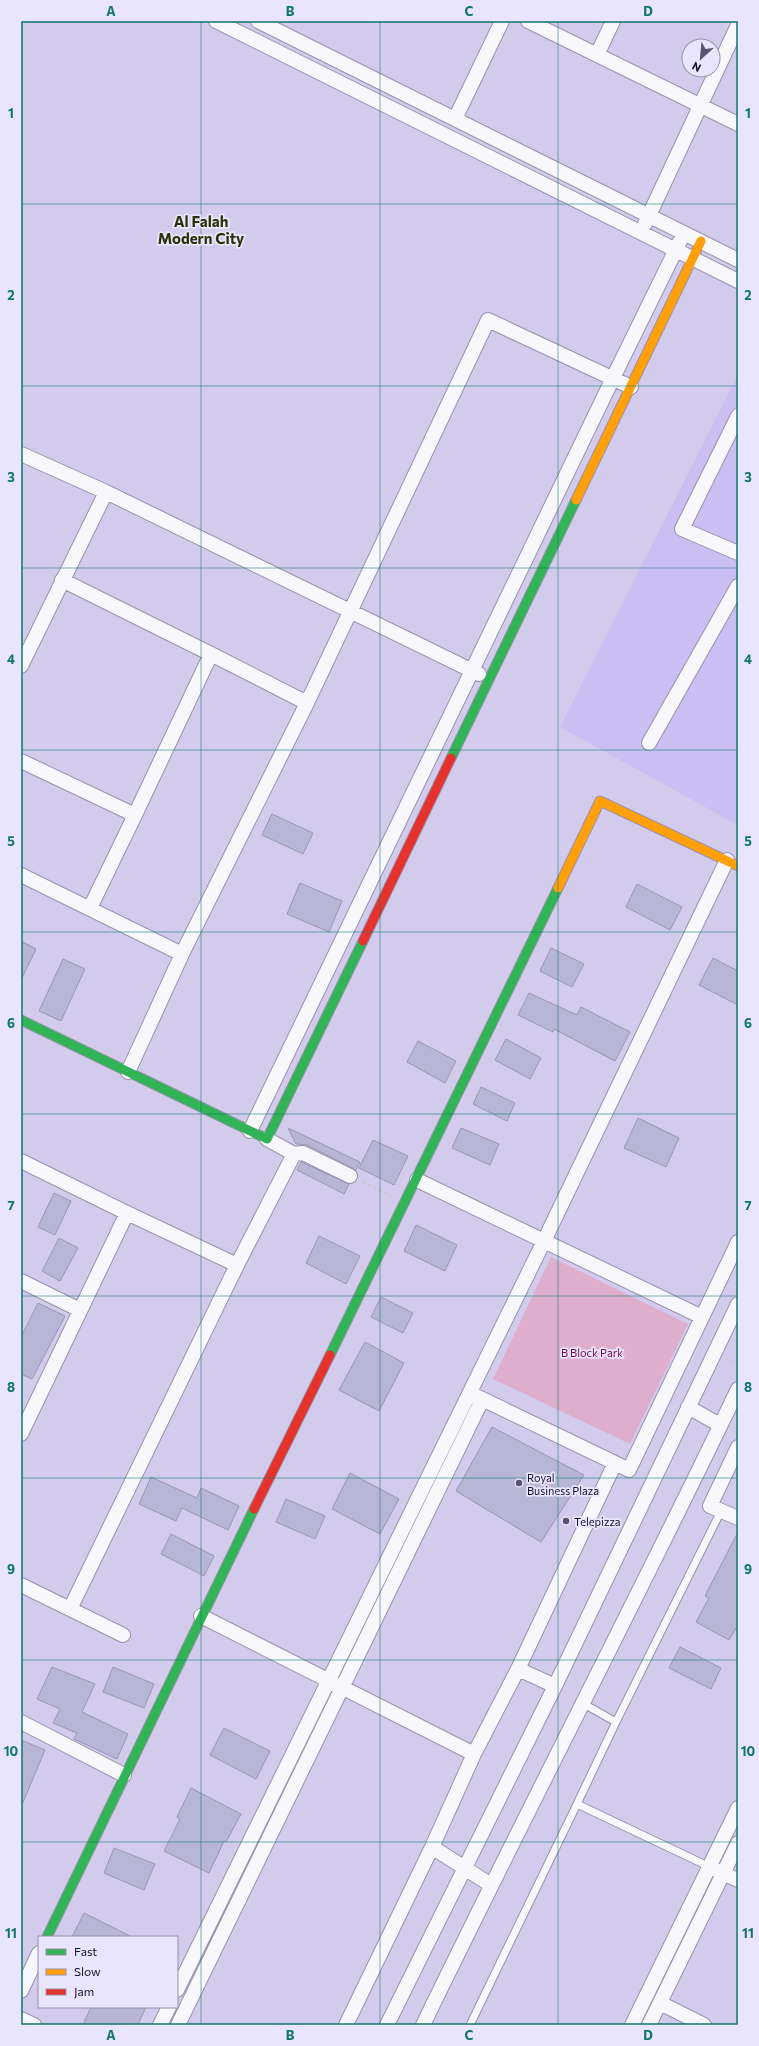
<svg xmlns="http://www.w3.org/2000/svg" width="759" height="2046" font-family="Commissioner,sans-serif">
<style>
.built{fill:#cabef2}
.green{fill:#deaece}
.building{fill:#b7b6d4;stroke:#9896b1}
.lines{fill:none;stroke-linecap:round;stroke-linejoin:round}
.lane-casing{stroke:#9992ad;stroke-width:9}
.street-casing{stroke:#9992ad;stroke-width:16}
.fast-casing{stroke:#9992ad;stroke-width:11}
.slow-casing{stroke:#9992ad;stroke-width:11}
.jam-casing{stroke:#9992ad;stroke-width:11}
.path{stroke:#cbc9d3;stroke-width:2.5;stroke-dasharray:3 3;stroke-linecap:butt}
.lane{stroke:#f8f7fc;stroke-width:7}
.street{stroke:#f8f7fc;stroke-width:14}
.fast{stroke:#30b455;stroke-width:9}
.slow{stroke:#ff9f0a;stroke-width:9}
.jam{stroke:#e5322d;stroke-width:9}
.grid{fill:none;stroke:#0f766e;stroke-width:1;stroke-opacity:0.55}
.poi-dot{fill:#5a526f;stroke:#e9e5fc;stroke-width:1.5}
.labels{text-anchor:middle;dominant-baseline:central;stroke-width:3.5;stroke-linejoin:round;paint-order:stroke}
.park-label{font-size:11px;fill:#780b47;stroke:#e9e5fc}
.poi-label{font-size:11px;fill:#19112c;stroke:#e9e5fc;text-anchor:start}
.district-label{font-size:15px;font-weight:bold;fill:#2d3108;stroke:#e9e5fc}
.neatline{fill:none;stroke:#0f766e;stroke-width:1.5}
.grid-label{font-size:13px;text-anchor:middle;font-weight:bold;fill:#0f766e}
</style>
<rect width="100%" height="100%" fill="#d3cbec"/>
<path class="built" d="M736,379h2v446l-178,-98z"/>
<path class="green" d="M551,1257l137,67 -58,120 -137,-65z"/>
<path class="building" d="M272,814l41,19 -10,21 -41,-19z
M300,883l42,18 -13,31 -42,-18z
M637,884l45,23 -12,23 -44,-23z
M21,941l15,8 -15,31z
M551,948l33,16 -12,23 -32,-16z
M713,958l25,13v34l-39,-20z
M63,959l22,10 -24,52 -22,-10z
M529,993l48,22 4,-8 49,25 -15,29 -61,-32 -1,3 -35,-17z
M506,1039l35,19 -11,21 -35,-19z
M418,1041l38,20 -11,22 -38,-21z
M481,1087l34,16 -8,18 -34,-17z
M638,1118l41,20 -13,29 -42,-19z
M288,1128l72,34 -4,8 -49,-25 -11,-1z
M461,1128l38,16 -9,21 -38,-17z
M373,1140l35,16 -14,29 -35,-17z
M301,1162l48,22 -5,10 -47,-24z
M54,1193l17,8 -16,34 -17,-8z
M416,1225l41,20 -12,26 -41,-20z
M319,1236l41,20 -14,28 -40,-21z
M59,1238l19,10 -18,33 -18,-10z
M381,1297l32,16 -10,20 -32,-16z
M38,1303l27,13 -33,63 -11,-5v-37z
M365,1342l39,21 -25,48 -40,-21z
M492,1427l92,48 -43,67 -85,-51z
M350,1473l49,26 -19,35 -48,-25z
M151,1477l46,21 4,-10 38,18 -11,24 -46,-22 -6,13 -37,-17z
M286,1499l39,17 -10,23 -39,-17z
M738,1532v93l-9,15 -33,-18 13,-24 -4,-2z
M171,1534l43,22 -10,20 -43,-22z
M680,1647l41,21 -10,21 -42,-21z
M52,1667l43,17 -13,28 46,22 -11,25 -43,-20 3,-6 -24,-10 7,-14 -23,-10z
M113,1667l41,17 -10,24 -41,-16z
M224,1728l46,23 -14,28 -46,-24z
M21,1740l24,10 -24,57z
M191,1788l50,26 -15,28 -2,-1 -15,32 -45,-22 16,-32 -3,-2z
M114,1848l41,16 -11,26 -40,-17z
M84,1913l48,24h-60z
M91,2007h55l-8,18h-55z"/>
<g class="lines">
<g class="lane-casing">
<path id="lane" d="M584,1704l32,18 105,-211
M616,1722l-39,82 133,63
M470,2025l107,-221"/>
</g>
<g class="street-casing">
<path id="street" d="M216,21l522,260
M258,21l480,239
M528,21l210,103
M597,55l16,-34
M455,119l47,-98
M645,224l93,-199
M738,416l-56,113 56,24
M21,454l85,38 373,182
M211,654l96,49
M21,666l85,-174
M649,743l89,-157
M21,761l114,54 76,-161 -149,-74
M21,875l161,79 125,-251 181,-383 143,67
M90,908l45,-93
M128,1072l54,-118
M250,1131l363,-753 71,-145
M294,1154l9,-1 47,23
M21,1161l106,52 -106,221
M417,1180l285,137
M127,1213l110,52
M21,1281l59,29
M474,1395l141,68
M688,1407l32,18
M738,1447l-28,59 28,12
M21,1585l102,50
M70,1609l167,-344 57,-111 -27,-15
M201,1616l273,138
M518,1669l37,17
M21,1722l103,53
M432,1847l59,38
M716,1870l22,10
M177,1990l367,-749 183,-381
M21,1991l18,-38
M660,2003l44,22
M21,2019l13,6
M160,2025l9,-18
M178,2025l304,-625
M346,2025l86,-178 42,-93 44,-85 97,-206 14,7 109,-228
M387,2025l168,-339 183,-382
M423,2025c103,-213 213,-423 315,-636
M632,2025l106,-217
M649,2025l89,-182"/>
</g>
<g class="fast-casing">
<path id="fast" d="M451,758l125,-258
M21,1020l246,119 96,-198
M330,1355l228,-467
M47,1937l207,-428"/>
</g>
<g class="slow-casing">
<path id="slow" d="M576,500l125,-259
M558,888l42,-87 138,65"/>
</g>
<g class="jam-casing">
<path id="jam" d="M363,941l88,-183
M254,1509l76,-154"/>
</g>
<path class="path" d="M363,1182l28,14
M726,1359l12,5"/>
<use href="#lane" class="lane"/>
<use href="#street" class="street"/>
<use href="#fast" class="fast"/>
<use href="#slow" class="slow"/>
<use href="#jam" class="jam"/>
</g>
<path class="grid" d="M201,21v2004M380,21v2004M558,21v2004M21,204h717M21,386h717M21,568h717M21,750h717M21,932h717M21,1114h717M21,1296h717M21,1478h717M21,1660h717M21,1842h717"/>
<g class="poi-dot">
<circle cx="519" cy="1483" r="4"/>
<circle cx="566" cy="1521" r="4"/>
</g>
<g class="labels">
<g class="park-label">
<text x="592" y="1352">B Block Park</text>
</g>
<g class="poi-label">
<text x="527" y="1477">Royal<tspan x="527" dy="13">Business Plaza</tspan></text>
<text x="574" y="1521">Telepizza</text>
</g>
<g class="district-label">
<text x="201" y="221">Al Falah<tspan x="201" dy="17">Modern City</tspan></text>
</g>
</g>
<rect width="759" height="2046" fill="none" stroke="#e9e5fc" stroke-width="44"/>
<rect x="38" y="1936" width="140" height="72" fill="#e9e5fc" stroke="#9690a9"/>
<rect x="46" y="1949" width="20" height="6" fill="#30b455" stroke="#9690a9"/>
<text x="74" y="1956" font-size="12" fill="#19112c">Fast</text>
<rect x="46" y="1969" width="20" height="6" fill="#ff9f0a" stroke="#9690a9"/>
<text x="74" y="1976" font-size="12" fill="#19112c">Slow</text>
<rect x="46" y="1989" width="20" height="6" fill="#e5322d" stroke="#9690a9"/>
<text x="74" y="1996" font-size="12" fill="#19112c">Jam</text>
<g transform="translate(701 58) rotate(207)"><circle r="19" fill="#e9e5fc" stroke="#9690a9"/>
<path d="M0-3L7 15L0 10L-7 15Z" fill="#5a526f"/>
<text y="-6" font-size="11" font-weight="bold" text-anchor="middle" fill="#19112c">N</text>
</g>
<rect x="22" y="22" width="715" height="2002" class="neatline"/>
<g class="grid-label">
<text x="111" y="16">A</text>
<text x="290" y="16">B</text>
<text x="469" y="16">C</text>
<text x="648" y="16">D</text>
<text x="11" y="118">1</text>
<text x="748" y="118">1</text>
<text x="11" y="300">2</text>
<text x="748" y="300">2</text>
<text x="11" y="482">3</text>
<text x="748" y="482">3</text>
<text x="11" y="664">4</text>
<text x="748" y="664">4</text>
<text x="11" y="846">5</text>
<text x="748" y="846">5</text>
<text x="11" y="1028">6</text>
<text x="748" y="1028">6</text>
<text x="11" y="1210">7</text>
<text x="748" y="1210">7</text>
<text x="11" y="1392">8</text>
<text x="748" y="1392">8</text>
<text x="11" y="1574">9</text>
<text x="748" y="1574">9</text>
<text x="11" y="1756">10</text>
<text x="748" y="1756">10</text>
<text x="11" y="1938">11</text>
<text x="748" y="1938">11</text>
<text x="111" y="2040">A</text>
<text x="290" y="2040">B</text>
<text x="469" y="2040">C</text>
<text x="648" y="2040">D</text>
</g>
</svg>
